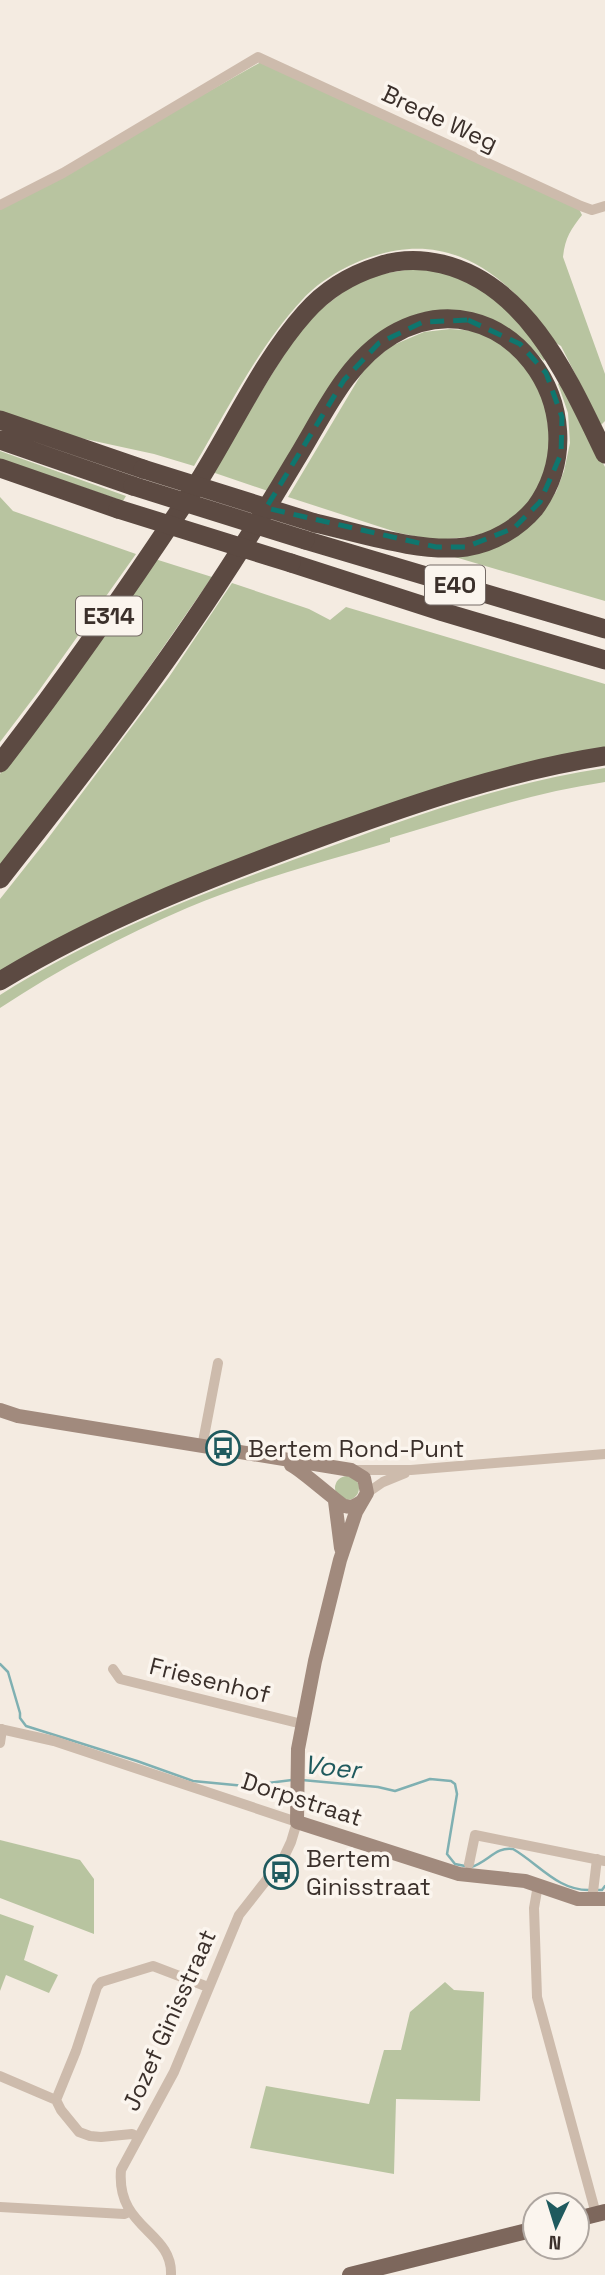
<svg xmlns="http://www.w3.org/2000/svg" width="605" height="2275" font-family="'Space Grotesk',sans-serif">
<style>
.green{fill:#b8c4a0}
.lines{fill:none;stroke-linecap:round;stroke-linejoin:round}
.stream{stroke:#7fb0b2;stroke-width:2.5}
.street{stroke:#cdbbac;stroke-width:10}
.secondary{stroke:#a18a7d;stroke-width:14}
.primary{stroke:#7d675c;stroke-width:16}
.highway{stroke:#5c4a42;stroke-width:19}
.highway-bridge{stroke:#5c4a42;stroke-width:19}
.marked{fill:none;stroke:#0f766e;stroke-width:5;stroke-dasharray:14 9;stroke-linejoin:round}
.labels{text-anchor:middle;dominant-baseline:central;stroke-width:7;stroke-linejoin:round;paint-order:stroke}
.shield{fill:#fbf5ee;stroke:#756b66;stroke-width:2}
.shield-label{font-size:23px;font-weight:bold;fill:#3b302b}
.street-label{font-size:24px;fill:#3b302b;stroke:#fbf5ee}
.poi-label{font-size:24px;fill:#3b302b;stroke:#fbf5ee;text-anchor:start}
.water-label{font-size:26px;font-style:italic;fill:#1f5a5e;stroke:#fbf5ee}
</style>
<rect width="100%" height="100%" fill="#f4ebe1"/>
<path class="green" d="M261,62l318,147 3,6c-11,14 -17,23 -19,42l42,117v47l-4,4 -40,-79 -5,-3c-44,-62 -100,-114 -182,-87 -26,8 -54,24 -72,44 -44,47 -75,111 -108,166l-40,-12 -83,-18 -71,-25v-202z
M424,267l35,9 40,25 47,54 -2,6 -17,-17 -20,-15 -110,-3 -129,165 -56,-19 92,-150 59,-45z
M450,329l26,2 26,11 25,21 24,44v51l-19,41 -16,18 -23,14 -25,6 -33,3 -36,-7 -111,-36 77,-129 26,-22 33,-14z
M560,382l45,85v134l-157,-46 97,-47 11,-16 8,-21 6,-28 -2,-30 -10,-29z
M0,451l126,45 -3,5 -123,-42z
M0,497l13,14 123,43 -98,138 -38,50z
M155,559l57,18 -82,118 -130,172v-93l63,-82z
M232,583l77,26 21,11 16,-13 259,77v67l-121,25 -484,198v-75l46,-58 123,-164z
M605,768v14c-74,11 -144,35 -215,56v4c-68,20 -137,38 -203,66 -65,28 -128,61 -187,100v-13c103,-65 215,-107 329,-148 90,-33 181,-65 276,-79z
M335 1488a12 12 0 1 1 24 0a12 12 0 1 1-24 0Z
M0,1840l80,20 14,19v55l-94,-36z
M0,1914l34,12 -10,34 34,15 -9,18 -43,-18 -6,16z
M445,1982l9,8 30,2 -4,109 -84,-2 -2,75 -144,-26 16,-62 103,18 15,-54h17l9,-38z"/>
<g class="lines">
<path class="stream" d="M0,1664l8,8 12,41v5l6,8 111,35 56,20 52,5 47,-6
M302,1780l76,7 17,4 35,-12 21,2 4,3 2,10 -10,60 8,10 10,2
M471,1867c16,-4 25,-21 42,-18 26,15 45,42 77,41
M597,1890h5l3,-4"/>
<path class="street" d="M0,205l63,-32 195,-116 323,149 11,4 13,-4
M202,1447l16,-84
M351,1470h60l194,-16
M367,1493l16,-11 22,-9
M113,1669l7,10 182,45
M0,1729l54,12 243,81 -6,20 -8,17 -44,56 -65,157 -53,98c-5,59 52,61 50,105
M0,1743l2,-14
M469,1864l6,-29 130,26
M538,1885l-4,23 3,89 59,217
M592,1900l5,-41
M0,2076l56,24 5,10 18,22 11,4 11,1 31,-3 6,3
M56,2100l20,-49 21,-64 4,-5 52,-16 55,21
M0,2207l124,7 5,-2"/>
<path class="secondary" d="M0,1410l18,6 333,54 13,8 3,15 -11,19 -16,48 -25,101 -17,88 -1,73 162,52 66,7 53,18h27
M291,1465c12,6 49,40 54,41 7,2 11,-1 16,-4
M335,1501l6,47"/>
<path class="primary" d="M577,2219l28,-7
M350,2275l185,-46"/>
<path class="highway" d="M0,420l143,49
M0,440l133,46
M0,468l118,41
M305,540l300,89
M291,563l152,49 162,48
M0,763c69,-89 133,-182 195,-276 36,-56 67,-126 110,-174 21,-24 45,-38 74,-47 21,-7 42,-7 63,-2 87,21 128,118 163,190
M0,879c75,-95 150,-191 217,-293 27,-41 53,-83 78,-125 28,-45 50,-98 97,-126 110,-64 213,77 143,173 -17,20 -42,35 -69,39 -47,6 -106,-14 -151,-24
M0,981c102,-62 212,-104 324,-145 92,-33 184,-65 281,-80"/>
<path class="highway-bridge" d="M143,469l172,54
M133,486l172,54
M118,509l173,54"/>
</g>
<path class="marked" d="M468,320l52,24 26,29 16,44 -1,37 -21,48 -26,26 -48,19h-30l-170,-39 78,-128 35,-37 44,-21z"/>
<defs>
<g id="bus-ring" transform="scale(1.75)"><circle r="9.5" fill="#fbf5ee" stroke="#1f5a5e" stroke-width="1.5"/><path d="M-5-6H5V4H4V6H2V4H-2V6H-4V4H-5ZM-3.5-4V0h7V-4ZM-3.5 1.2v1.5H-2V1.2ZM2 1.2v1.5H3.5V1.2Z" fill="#1f5a5e"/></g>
</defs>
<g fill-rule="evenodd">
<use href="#bus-ring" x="223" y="1448"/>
<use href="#bus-ring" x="281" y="1872"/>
</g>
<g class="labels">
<g class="shield">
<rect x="425" y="565.5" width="60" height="39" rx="5"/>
<rect x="76" y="596.5" width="66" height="39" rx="5"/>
</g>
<g class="shield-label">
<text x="455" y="585">E40</text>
<text x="109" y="616">E314</text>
</g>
<g class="street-label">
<text transform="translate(440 118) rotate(25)">Brede Weg</text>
<text transform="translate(210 1680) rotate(14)">Friesenhof</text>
<text transform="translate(302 1799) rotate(18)">Dorpstraat</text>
<text transform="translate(169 2020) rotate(-66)">Jozef Ginisstraat</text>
</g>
<g class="poi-label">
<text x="248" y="1448">Bertem Rond-Punt</text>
<text x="306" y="1858">Bertem<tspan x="306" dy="28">Ginisstraat</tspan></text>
</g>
<g class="water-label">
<text transform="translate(332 1767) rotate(6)">Voer</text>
</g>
</g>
<g transform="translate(556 2226) rotate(184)"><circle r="33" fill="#fbf5ee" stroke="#aea6a0" stroke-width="2"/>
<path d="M0-5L12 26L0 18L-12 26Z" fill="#1f5a5e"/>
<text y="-10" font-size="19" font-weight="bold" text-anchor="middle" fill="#3b302b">N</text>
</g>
</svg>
